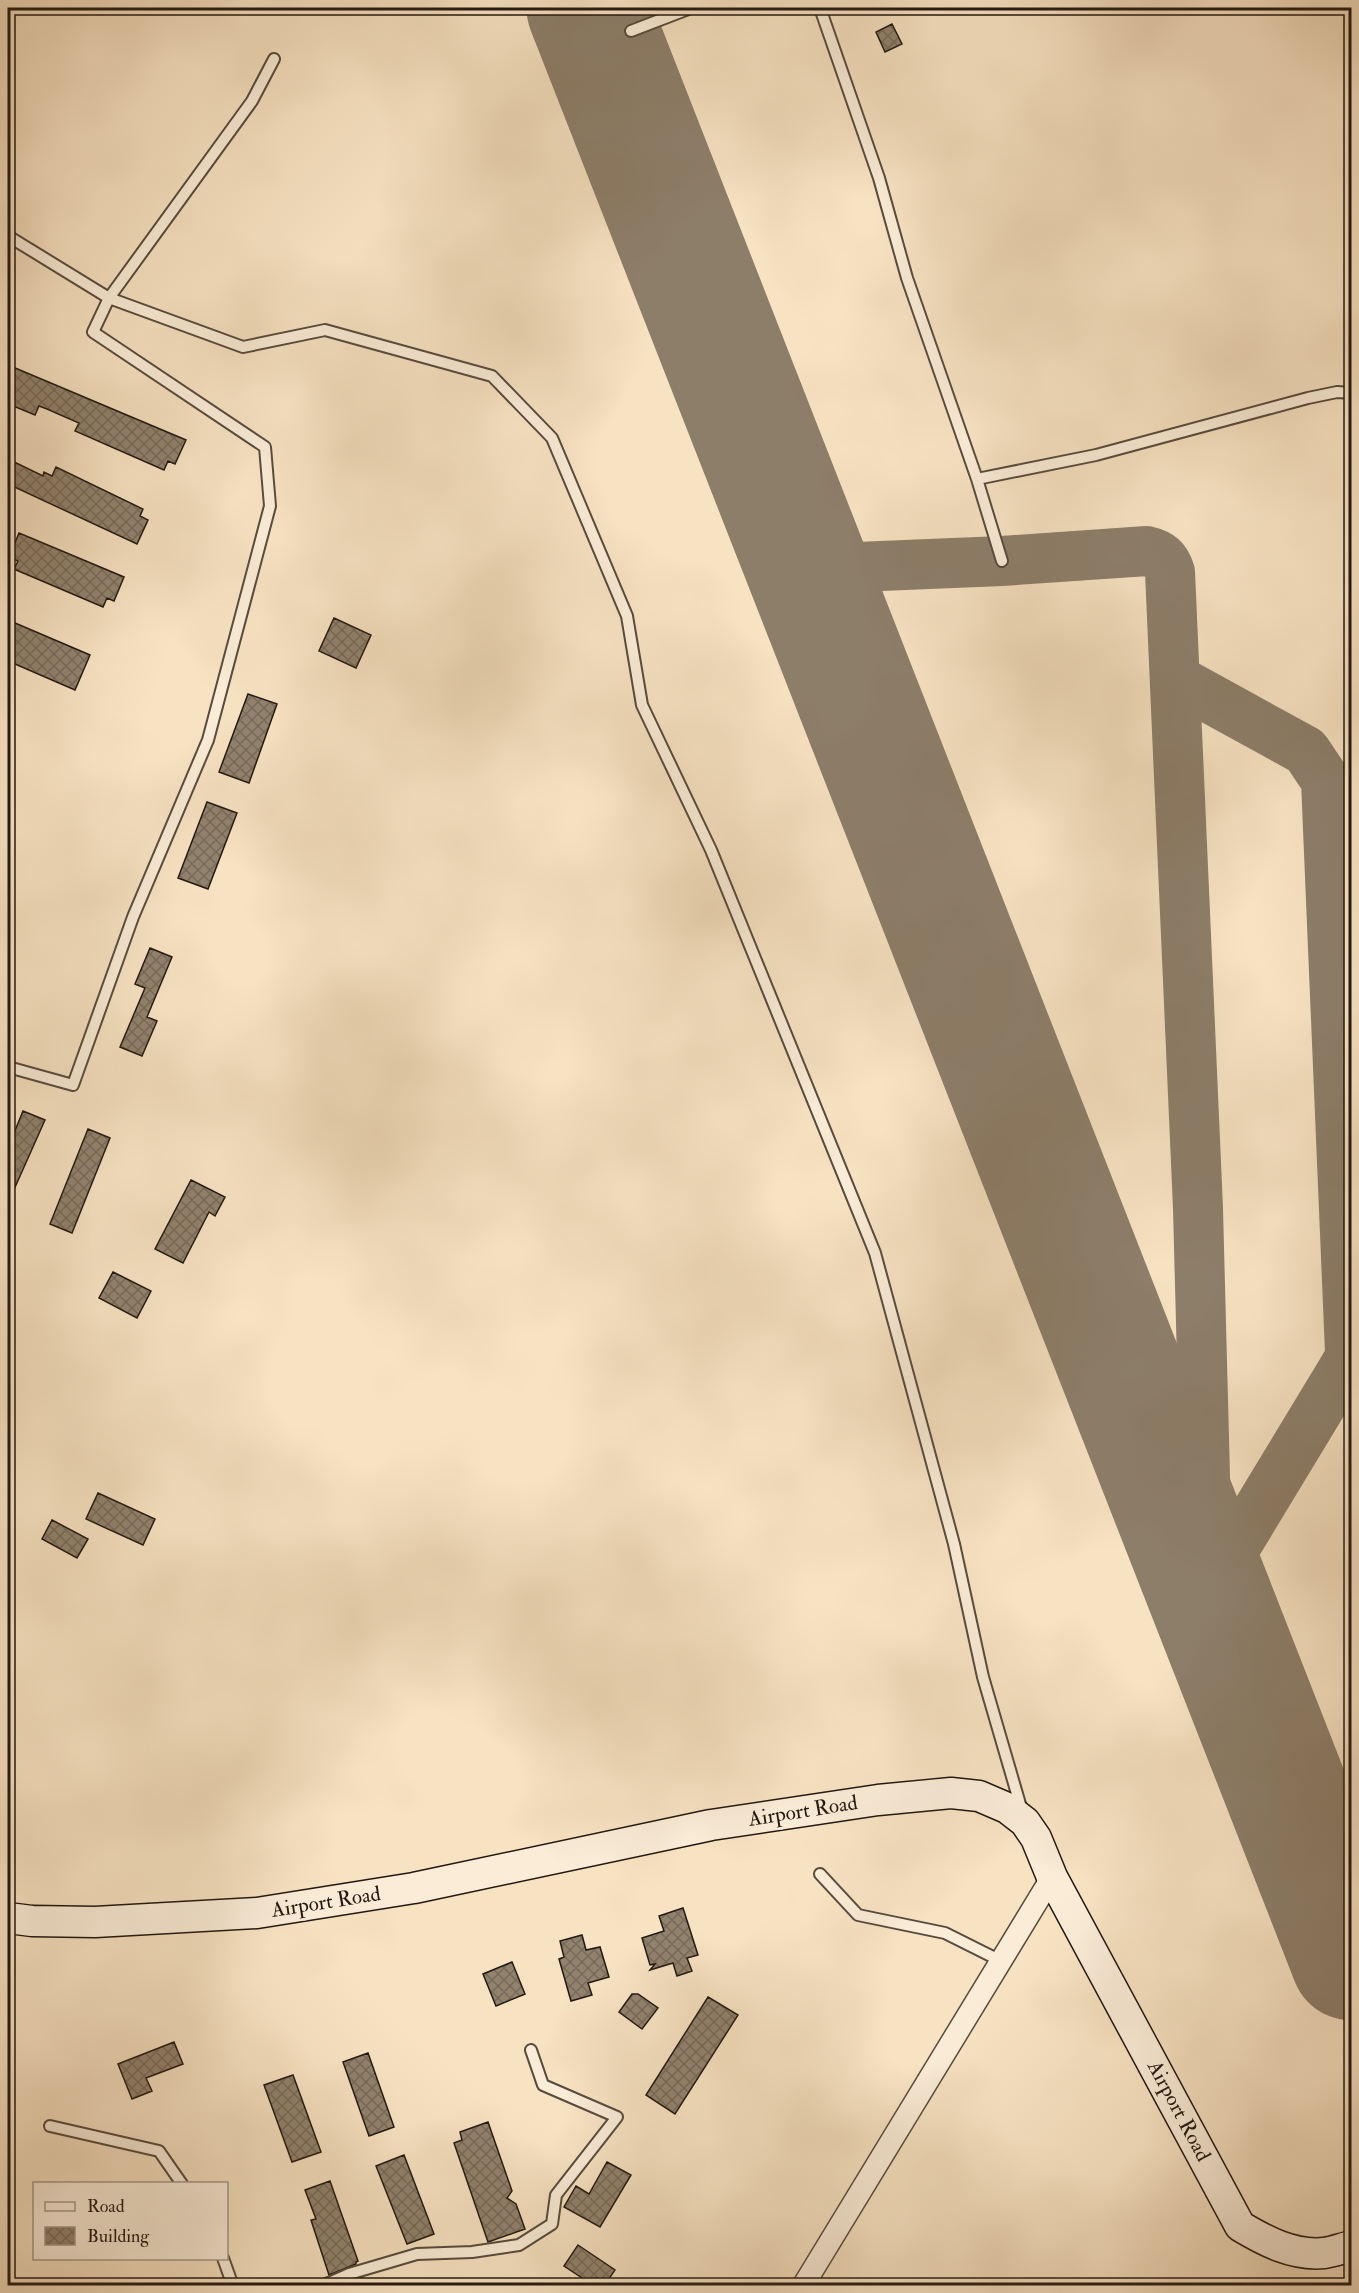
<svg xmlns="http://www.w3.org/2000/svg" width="1359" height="2293" font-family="'IM FELL Double Pica',serif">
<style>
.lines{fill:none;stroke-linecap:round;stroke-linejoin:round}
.taxiway{stroke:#8d7e6a;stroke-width:50}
.runway{stroke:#8d7e6a;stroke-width:123}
.building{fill:url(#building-cross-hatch);stroke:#231912;stroke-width:1.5}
.lane-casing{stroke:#584b3e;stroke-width:14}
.street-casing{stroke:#584b3e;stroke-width:24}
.secondary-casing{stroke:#231912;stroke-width:33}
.lane{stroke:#faecd7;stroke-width:10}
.street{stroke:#faecd7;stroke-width:21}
.secondary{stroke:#faecd7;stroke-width:30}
.labels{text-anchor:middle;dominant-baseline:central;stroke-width:5;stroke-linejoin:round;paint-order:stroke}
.street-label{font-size:21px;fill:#231912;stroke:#faecd7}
</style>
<defs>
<pattern id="building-cross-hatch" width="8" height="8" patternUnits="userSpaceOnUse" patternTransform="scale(1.5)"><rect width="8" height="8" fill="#91826e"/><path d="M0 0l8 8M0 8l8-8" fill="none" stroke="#766a59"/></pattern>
</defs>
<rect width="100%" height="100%" fill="#f7e2c2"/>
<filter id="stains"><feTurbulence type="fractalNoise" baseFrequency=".00333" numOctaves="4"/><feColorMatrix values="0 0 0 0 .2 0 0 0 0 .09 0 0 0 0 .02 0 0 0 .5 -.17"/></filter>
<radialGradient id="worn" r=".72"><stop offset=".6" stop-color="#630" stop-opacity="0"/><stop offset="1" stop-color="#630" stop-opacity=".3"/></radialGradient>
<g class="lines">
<path class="taxiway" d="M808,569l194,-8 145,-10c13,3 19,8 23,21l28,636 10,384
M1175,679l131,72 20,30 24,571 -2,9 -140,231"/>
<path class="runway" d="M588,8l764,1951"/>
</g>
<path class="building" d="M892,24l10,20 -17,8 -9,-20z
M8,365l178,75 -11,24 -7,-3 -4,9 -89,-39 4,-8 -32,-14 -8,-3 -4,9 -24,-10 3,-9 -6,-3z
M8,459l35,17 1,-4 8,4 4,-9 87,42 -3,7 8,4 -11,24 -129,-60z
M19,533l105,44 -10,24 -7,-3 -4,9 -89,-38 4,-8 -9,-4z
M334,618l37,17 -15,33 -37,-17z
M8,620l82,35 -15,35 -67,-29z
M248,694l29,10 -28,79 -30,-11z
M207,802l30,11 -29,76 -30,-11z
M150,948l22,9 -25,60 10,4 -15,35 -22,-9 25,-59 -10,-4z
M23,1111l22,9 -37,83v-55z
M88,1129l22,9 -38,95 -22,-9z
M191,1180l34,17 -10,19 -6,-4 -26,51 -28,-14z
M113,1272l38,19 -14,27 -38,-20z
M98,1493l57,26 -12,26 -57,-26z
M52,1520l36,19 -11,19 -35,-19z
M683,1908l15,47 -11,3 5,13 -15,5 -4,-13 -23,7 5,-6 -5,1 -8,-27 22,-7 -5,-15z
M582,1935l4,15 14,-3 9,30 -21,6 4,12 -21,6 -12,-42 5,-2 -4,-16z
M512,1962l13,32 -29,12 -13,-32z
M632,1994h6l20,14 -16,21 -23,-17z
M708,1997l30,18 -63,99 -29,-19z
M174,2042l9,22 -37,14 6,13 -20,8 -14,-35z
M368,2053l26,74 -25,9 -26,-74z
M293,2075l28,77 -29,10 -28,-77z
M488,2122l24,69 -5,7 9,6 9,25 -37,13 -34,-99 8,-3 -2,-8z
M404,2155l30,79 -27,10 -31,-78z
M607,2162l24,13 -31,52 -36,-20 12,-21 13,8z
M330,2181l28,80 -2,1v2l-27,11 -18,-55 5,-1 -11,-29z
M578,2245l37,25 -11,16h-27l5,-8 -18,-12z
M362,2278l2,8h-22l10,-5z"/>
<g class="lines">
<g class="lane-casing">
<path id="lane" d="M820,8l59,170 28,100 70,201
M631,31l60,-23
M8,236l101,62 134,49 82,-17 167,46 60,62 75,178 15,89 69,145 164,403 79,291 29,133 39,134
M1002,561l-25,-82 119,-24 212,-57 29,-6 15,1
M8,1067l65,18 60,-168 75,-177 62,-234 -5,-59 -172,-115 16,-34 143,-197 22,-42
M820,1874l38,41 87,18 56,28
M50,2126l109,25 23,33
M223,2258l10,28
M322,2286l27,-12 68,-20 55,-2 47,-7 33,-21 4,-29 61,-78 -74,-32 -12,-35"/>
</g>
<g class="street-casing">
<path id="street" d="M803,2286l249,-409"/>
</g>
<g class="secondary-casing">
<path id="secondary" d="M8,1918l24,3 63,1 162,-9 157,-25 297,-63 167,-25 73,-7 28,3 28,12 18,14 11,16 16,39 188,349c25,15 53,30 84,27 9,-1 19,-5 28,-7"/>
</g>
<use href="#lane" class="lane"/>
<use href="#street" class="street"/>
<use href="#secondary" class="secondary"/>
</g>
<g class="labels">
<g class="street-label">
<text transform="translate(803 1811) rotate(-9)">Airport Road</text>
<text transform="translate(326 1902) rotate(-9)">Airport Road</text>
<text transform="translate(1179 2111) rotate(62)">Airport Road</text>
</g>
</g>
<rect width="1359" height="2293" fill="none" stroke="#f7e2c2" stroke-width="30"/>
<rect x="9" y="9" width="1341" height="2275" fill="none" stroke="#231912" stroke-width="3"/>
<rect x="15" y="15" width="1329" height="2263" fill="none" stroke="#231912" stroke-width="1.5"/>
<rect x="33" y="2182" width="195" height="78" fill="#faecd7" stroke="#a49888" stroke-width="1.5"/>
<rect x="45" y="2202" width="30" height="9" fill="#faecd7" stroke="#a49888" stroke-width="1.5"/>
<text x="87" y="2212" font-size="18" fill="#231912">Road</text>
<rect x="45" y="2227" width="30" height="18" fill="url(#building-cross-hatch)" stroke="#a49888" stroke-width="1.5"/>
<text x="87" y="2242" font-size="18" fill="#231912">Building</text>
<rect width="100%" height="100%" filter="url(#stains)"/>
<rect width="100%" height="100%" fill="url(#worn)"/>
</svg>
